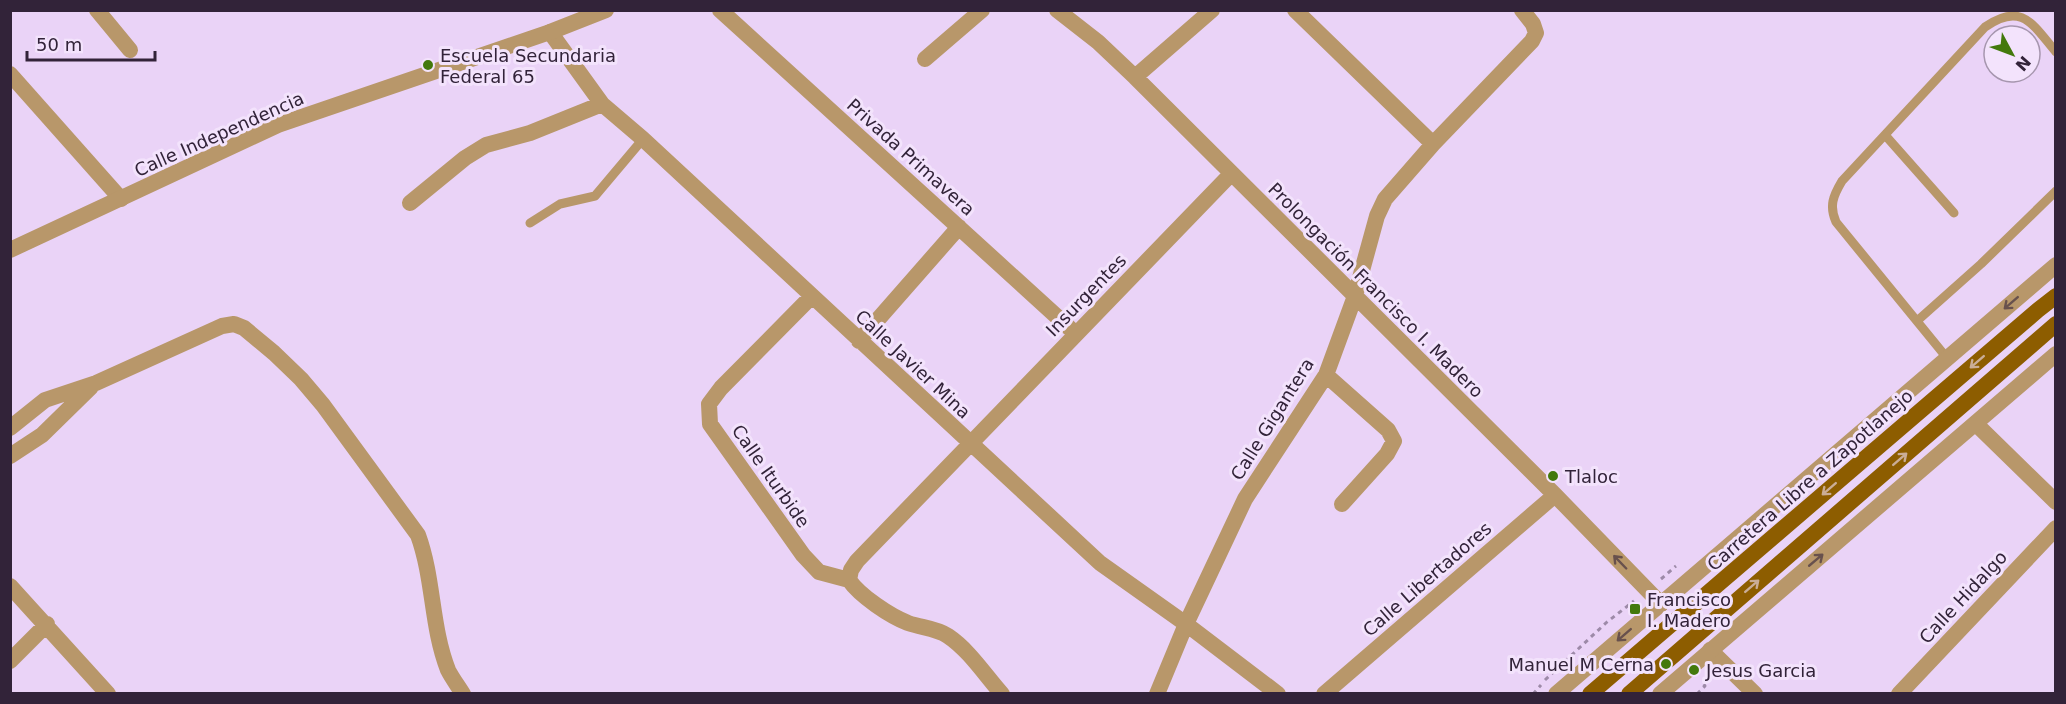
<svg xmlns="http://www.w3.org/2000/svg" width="2066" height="704" font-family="'DejaVu Sans',sans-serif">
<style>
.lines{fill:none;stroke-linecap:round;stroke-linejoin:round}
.path{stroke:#9d8aa8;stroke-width:3;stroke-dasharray:4.5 4.5;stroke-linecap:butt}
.service{stroke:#b8976a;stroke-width:9}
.minor{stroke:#b8976a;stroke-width:16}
.tertiary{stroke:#b8976a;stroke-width:16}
.primary{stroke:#8d5d00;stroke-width:16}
.oneway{stroke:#68514d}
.oneway2{stroke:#caad97}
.poi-dot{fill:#43790c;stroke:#f3e3fc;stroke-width:2}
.labels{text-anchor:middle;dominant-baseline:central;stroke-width:6;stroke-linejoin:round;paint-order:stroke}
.poi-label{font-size:18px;fill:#322339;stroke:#f3e3fc;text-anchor:start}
.street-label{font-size:18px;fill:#322339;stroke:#f3e3fc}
</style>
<rect width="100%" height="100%" fill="#ead3f7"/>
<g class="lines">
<path class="path" d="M1661,579l15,-13
M1545,680l62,-58 27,-21
M1533,694l8,-9
M1697,694l8,-8 -4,-5"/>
<path class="service" d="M1885,135l69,78
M530,223l30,-19 35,-8 48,-57
M1917,321l64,-57 75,-73
M1947,358l-111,-136c-7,-16 -3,-26 6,-41l143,-154c37,-26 48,-2 71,25"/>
<path class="minor" d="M97,10l33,40
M720,10l356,324
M1057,10l41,32 37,35 420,418 106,109
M1295,10l138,134
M550,32l52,72 41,35 457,424 86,61 92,70
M925,59l57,-49
M10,74l111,125
M1135,77l77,-67
M410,203l55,-45 21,-13 44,-12 72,-29
M811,297l-90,91 -12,16 1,20 93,131 16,17 30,8
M859,341l100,-114
M1326,375l62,55 6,11 -7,13 -45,50
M1976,424l80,78
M10,428l35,-28 51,-17 126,-57 12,-2 10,4 30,25 27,26 22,26 95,130c16,44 13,92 30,135 4,8 10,16 15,24
M10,456l32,-21 49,-48
M849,580l2,-10 6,-9 374,-387
M849,580c11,16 41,36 59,43 14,5 28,5 40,13 21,14 37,39 54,58
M10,586l98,108
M1710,650l45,44
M10,661l37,-37
M1157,694l29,-70 59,-125 81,-124 29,-79 22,-80 8,-17 48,-55 99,-103 4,-8 -3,-9 -11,-14
M1324,694l231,-199
M1899,694l157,-166"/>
<path class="tertiary" d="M10,250l268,-125 272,-93 56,-22
M1556,694l500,-429
M1660,694l396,-340"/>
<path class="primary" d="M1590,694l448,-384 18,-14
M1629,694l427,-370"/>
</g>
<defs><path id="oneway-shaft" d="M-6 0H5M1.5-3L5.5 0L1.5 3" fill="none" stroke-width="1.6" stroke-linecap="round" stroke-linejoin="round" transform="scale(1.5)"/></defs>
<g class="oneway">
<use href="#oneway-shaft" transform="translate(2011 303) rotate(139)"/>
<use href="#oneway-shaft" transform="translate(1816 560) rotate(-40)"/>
<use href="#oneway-shaft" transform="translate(1620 562) rotate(-134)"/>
<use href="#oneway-shaft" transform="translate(1624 635) rotate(139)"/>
</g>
<g class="oneway2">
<use href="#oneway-shaft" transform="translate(1977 362) rotate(139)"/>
<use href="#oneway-shaft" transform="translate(1900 459) rotate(-41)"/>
<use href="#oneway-shaft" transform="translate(1829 489) rotate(139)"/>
<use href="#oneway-shaft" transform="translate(1752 586) rotate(-41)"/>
</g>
<g class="poi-dot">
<circle cx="428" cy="65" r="6"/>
<circle cx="1553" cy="476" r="6"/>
<rect x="1629" y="603" width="12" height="12" rx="3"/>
<circle cx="1666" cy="664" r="6"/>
<circle cx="1694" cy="670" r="6"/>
</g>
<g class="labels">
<g class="poi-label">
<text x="440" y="55">Escuela Secundaria<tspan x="440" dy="21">Federal 65</tspan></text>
<text x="1565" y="476">Tlaloc</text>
<text x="1647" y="599">Francisco<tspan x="1647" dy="21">I. Madero</tspan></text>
<text x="1654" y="664" text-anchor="end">Manuel M Cerna</text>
<text x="1706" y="670">Jesus Garcia</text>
</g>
<g class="street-label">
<text transform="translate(219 134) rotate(-24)">Calle Independencia</text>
<text transform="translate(911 157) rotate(42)">Privada Primavera</text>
<text transform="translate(1376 290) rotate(45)">Prolongación Francisco I. Madero</text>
<text transform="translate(1086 295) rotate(-46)">Insurgentes</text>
<text transform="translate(913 364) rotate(43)">Calle Javier Mina</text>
<text transform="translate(1272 419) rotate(-58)">Calle Gigantera</text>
<text transform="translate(771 476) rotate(55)">Calle Iturbide</text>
<text transform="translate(1810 480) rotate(-41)">Carretera Libre a Zapotlanejo</text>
<text transform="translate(1427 579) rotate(-41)">Calle Libertadores</text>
<text transform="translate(1963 597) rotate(-47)">Calle Hidalgo</text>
</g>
</g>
<rect width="2066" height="704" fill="none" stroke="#322339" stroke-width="24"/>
<g transform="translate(2012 54) rotate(131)"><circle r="28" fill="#f3e3fc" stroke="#a696ae" stroke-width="1.5"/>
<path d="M0-4.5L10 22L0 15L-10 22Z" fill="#43790c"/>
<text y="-9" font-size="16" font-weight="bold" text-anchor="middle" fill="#322339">N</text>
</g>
<path d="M27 51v9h128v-9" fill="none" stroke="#322339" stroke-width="3"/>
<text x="36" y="51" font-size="18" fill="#322339" stroke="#f3e3fc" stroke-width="4.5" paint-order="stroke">50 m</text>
</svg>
